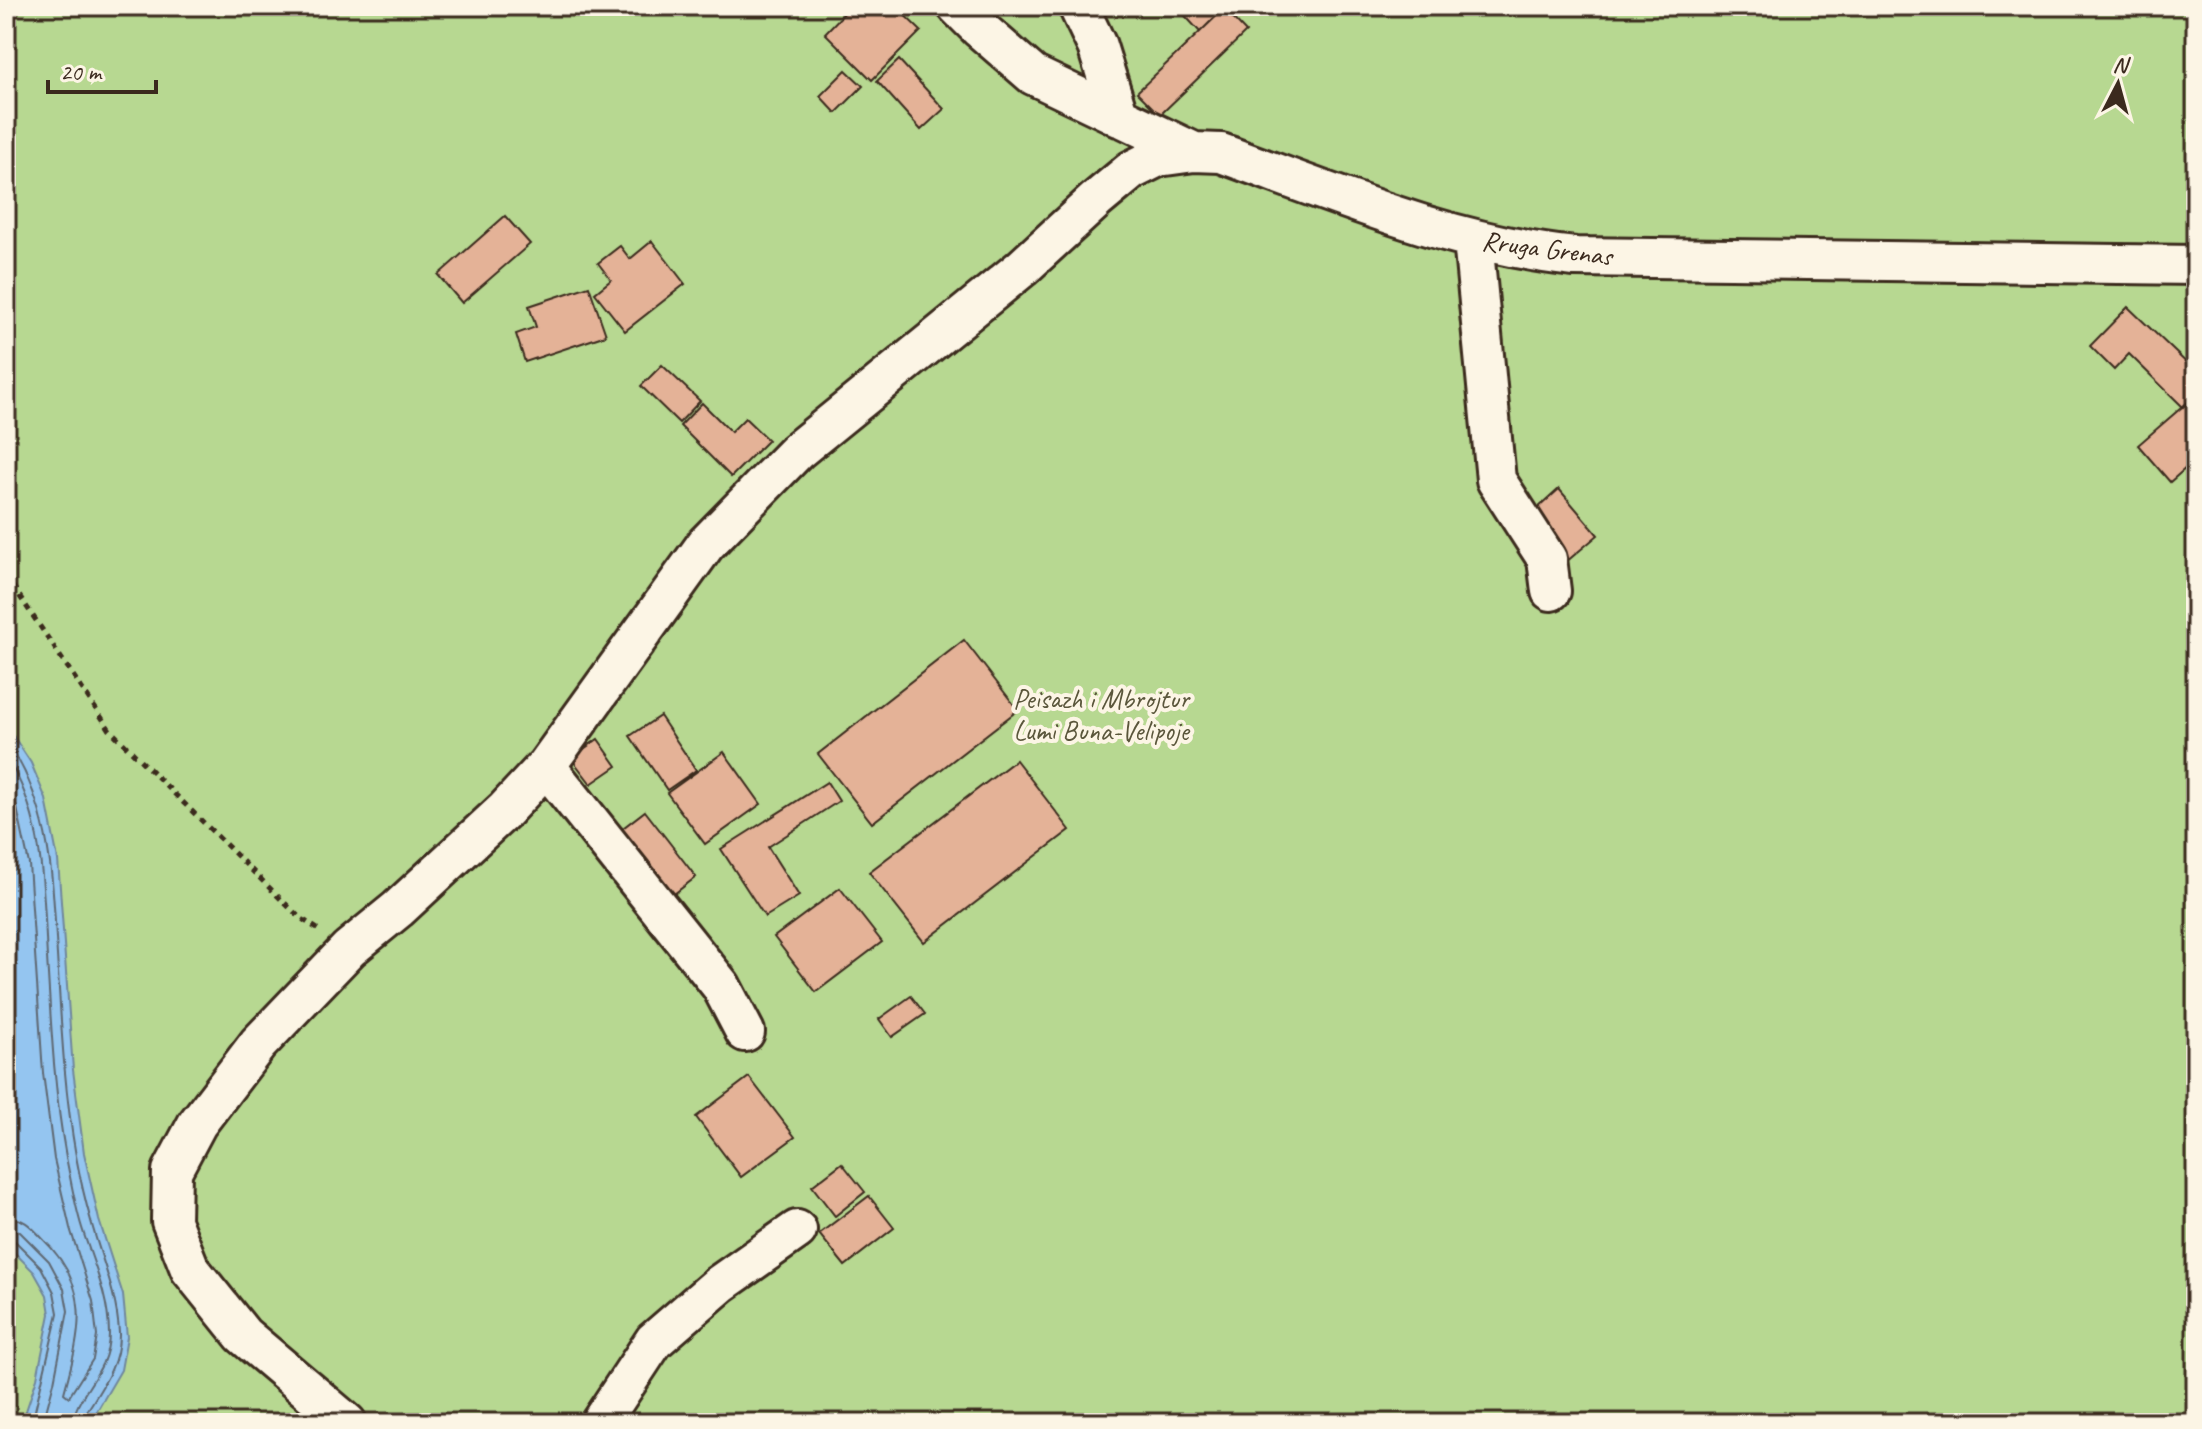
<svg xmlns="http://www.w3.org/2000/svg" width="2202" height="1429" font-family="Caveat,sans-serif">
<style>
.green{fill:#b7d891;stroke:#798158;stroke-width:2}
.water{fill:#94c5f0;stroke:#70879c;stroke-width:2}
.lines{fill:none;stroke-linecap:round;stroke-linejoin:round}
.shore{stroke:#5f6872;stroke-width:2}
.building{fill:#e4b297;stroke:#3b2a1e;stroke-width:2}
.minor-casing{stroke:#3b2a1e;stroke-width:44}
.path{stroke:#3b2a1e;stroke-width:5;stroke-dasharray:6 6;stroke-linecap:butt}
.minor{stroke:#fcf5e5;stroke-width:38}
.labels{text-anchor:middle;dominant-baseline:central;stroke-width:8;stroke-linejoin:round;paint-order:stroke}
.street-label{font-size:28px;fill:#3b2a1e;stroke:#fcf5e5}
.park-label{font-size:28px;fill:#5a563b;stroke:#fcf5e5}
</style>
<rect width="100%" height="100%" fill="#fcf5e5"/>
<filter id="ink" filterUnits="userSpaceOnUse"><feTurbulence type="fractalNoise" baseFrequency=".0125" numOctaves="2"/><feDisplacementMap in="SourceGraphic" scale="16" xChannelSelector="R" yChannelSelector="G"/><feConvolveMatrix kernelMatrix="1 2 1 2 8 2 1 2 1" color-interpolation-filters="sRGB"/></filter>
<g filter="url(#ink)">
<path class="green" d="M6,6h2190v1417h-2190z"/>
<path class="water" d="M6,725l25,38 15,36 12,61 15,210 11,83 15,67 24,75 4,42 -6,33 -31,53h-68l15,-45 13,-64 -3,-19 -13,-23 -28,-28z"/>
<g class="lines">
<path class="shore" d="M6,739c46,69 46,136 51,216 4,67 7,135 19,201 4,22 9,44 15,65 10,38 26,72 28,112 1,32 -19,57 -35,83l-1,7
M6,757c39,58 37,134 41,200 4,67 7,134 19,200 5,24 9,49 16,71 11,35 27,69 27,106 0,40 -34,60 -36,89
M6,780l11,28 12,56 14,209 11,86 16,69 23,73 4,35 -4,23 -24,38 -5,-4c17,-63 29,-105 -22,-155 -11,-12 -19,-21 -36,-21
M6,1229l14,3 29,29 15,28 4,22 -14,71 -11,41
M6,1239l9,2 26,26 13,25 4,21 -26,110"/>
</g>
<path class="building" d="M851,6h44l26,25 -49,49 -47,-47z
M1176,6h34l8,8 -18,18z
M1224,9l22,23 -86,83 -23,-23z
M899,60l45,49 -23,21 -44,-49z
M846,70l17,16 -27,27 -16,-17z
M505,216l25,28 -68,59 -24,-28z
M652,241l33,43 -60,47 -30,-38 16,-13 -13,-17 22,-17 10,13z
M589,286l17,49 -81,27 -9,-28 20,-7 -7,-21z
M2128,307l68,65v22l-13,13 -54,-53 -15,16 -24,-24z
M662,365l38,36 -21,22 -38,-37z
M2196,395v64l-26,23 -32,-37z
M702,403l29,29 14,-14 23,22 -37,37 -51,-51z
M1559,489l39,46 -32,27 -39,-44z
M964,640l54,70 -146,113 -54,-69z
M660,716l36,54 -29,20 -37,-54z
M598,739l19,27 -26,18 -20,-26z
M724,752l37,52 -56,40 -38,-51z
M1016,760l54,70 -146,112 -55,-70z
M827,782l12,19 -71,46 31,49 -34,21 -44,-68z
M645,811l51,66 -26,20 -51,-66z
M840,888l42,54 -66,50 -42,-55z
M911,996l14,18 -33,23 -13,-18z
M749,1077l46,60 -54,40 -45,-60z
M842,1163l23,29 -30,24 -23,-30z
M869,1196l25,32 -49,38 -26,-32z"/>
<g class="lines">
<g class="minor-casing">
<path id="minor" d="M957,6l23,23 53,46 161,77 27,1c116,42 231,91 354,104l621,8
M1078,6l19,40 22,71
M1473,240l23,240 51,79 4,32
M546,766l175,220 24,46
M347,1423l-104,-88 -53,-66 -19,-48 1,-50 25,-47 61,-80 91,-95 49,-40 107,-99 41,-44 160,-222 91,-93 225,-183 74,-68 36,-30 26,-13 36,-5
M600,1423l54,-82 66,-57 77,-54"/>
</g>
<path class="path" d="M6,576l104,154 189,187 20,13"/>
<use href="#minor" class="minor"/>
</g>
</g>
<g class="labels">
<g class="street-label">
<text transform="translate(1547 248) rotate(7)">Rruga Grenas</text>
</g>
<g class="park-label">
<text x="1101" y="698">Peisazh i Mbrojtur<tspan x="1101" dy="32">Lumi Buna-Velipoje</tspan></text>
</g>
</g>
<rect width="2202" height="1429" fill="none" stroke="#fcf5e5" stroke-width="32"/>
<rect x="16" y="16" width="2170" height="1397" fill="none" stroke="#3b2a1e" stroke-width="3" filter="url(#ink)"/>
<g transform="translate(2118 84) rotate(6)" stroke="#fcf5e5" stroke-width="6" paint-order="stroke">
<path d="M0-6L14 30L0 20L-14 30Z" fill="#3b2a1e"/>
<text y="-12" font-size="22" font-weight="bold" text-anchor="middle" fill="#3b2a1e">N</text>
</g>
<path d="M48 80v12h108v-12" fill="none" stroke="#3b2a1e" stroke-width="4"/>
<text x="60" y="80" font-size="24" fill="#3b2a1e" stroke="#fcf5e5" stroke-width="6" paint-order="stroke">20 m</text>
</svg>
